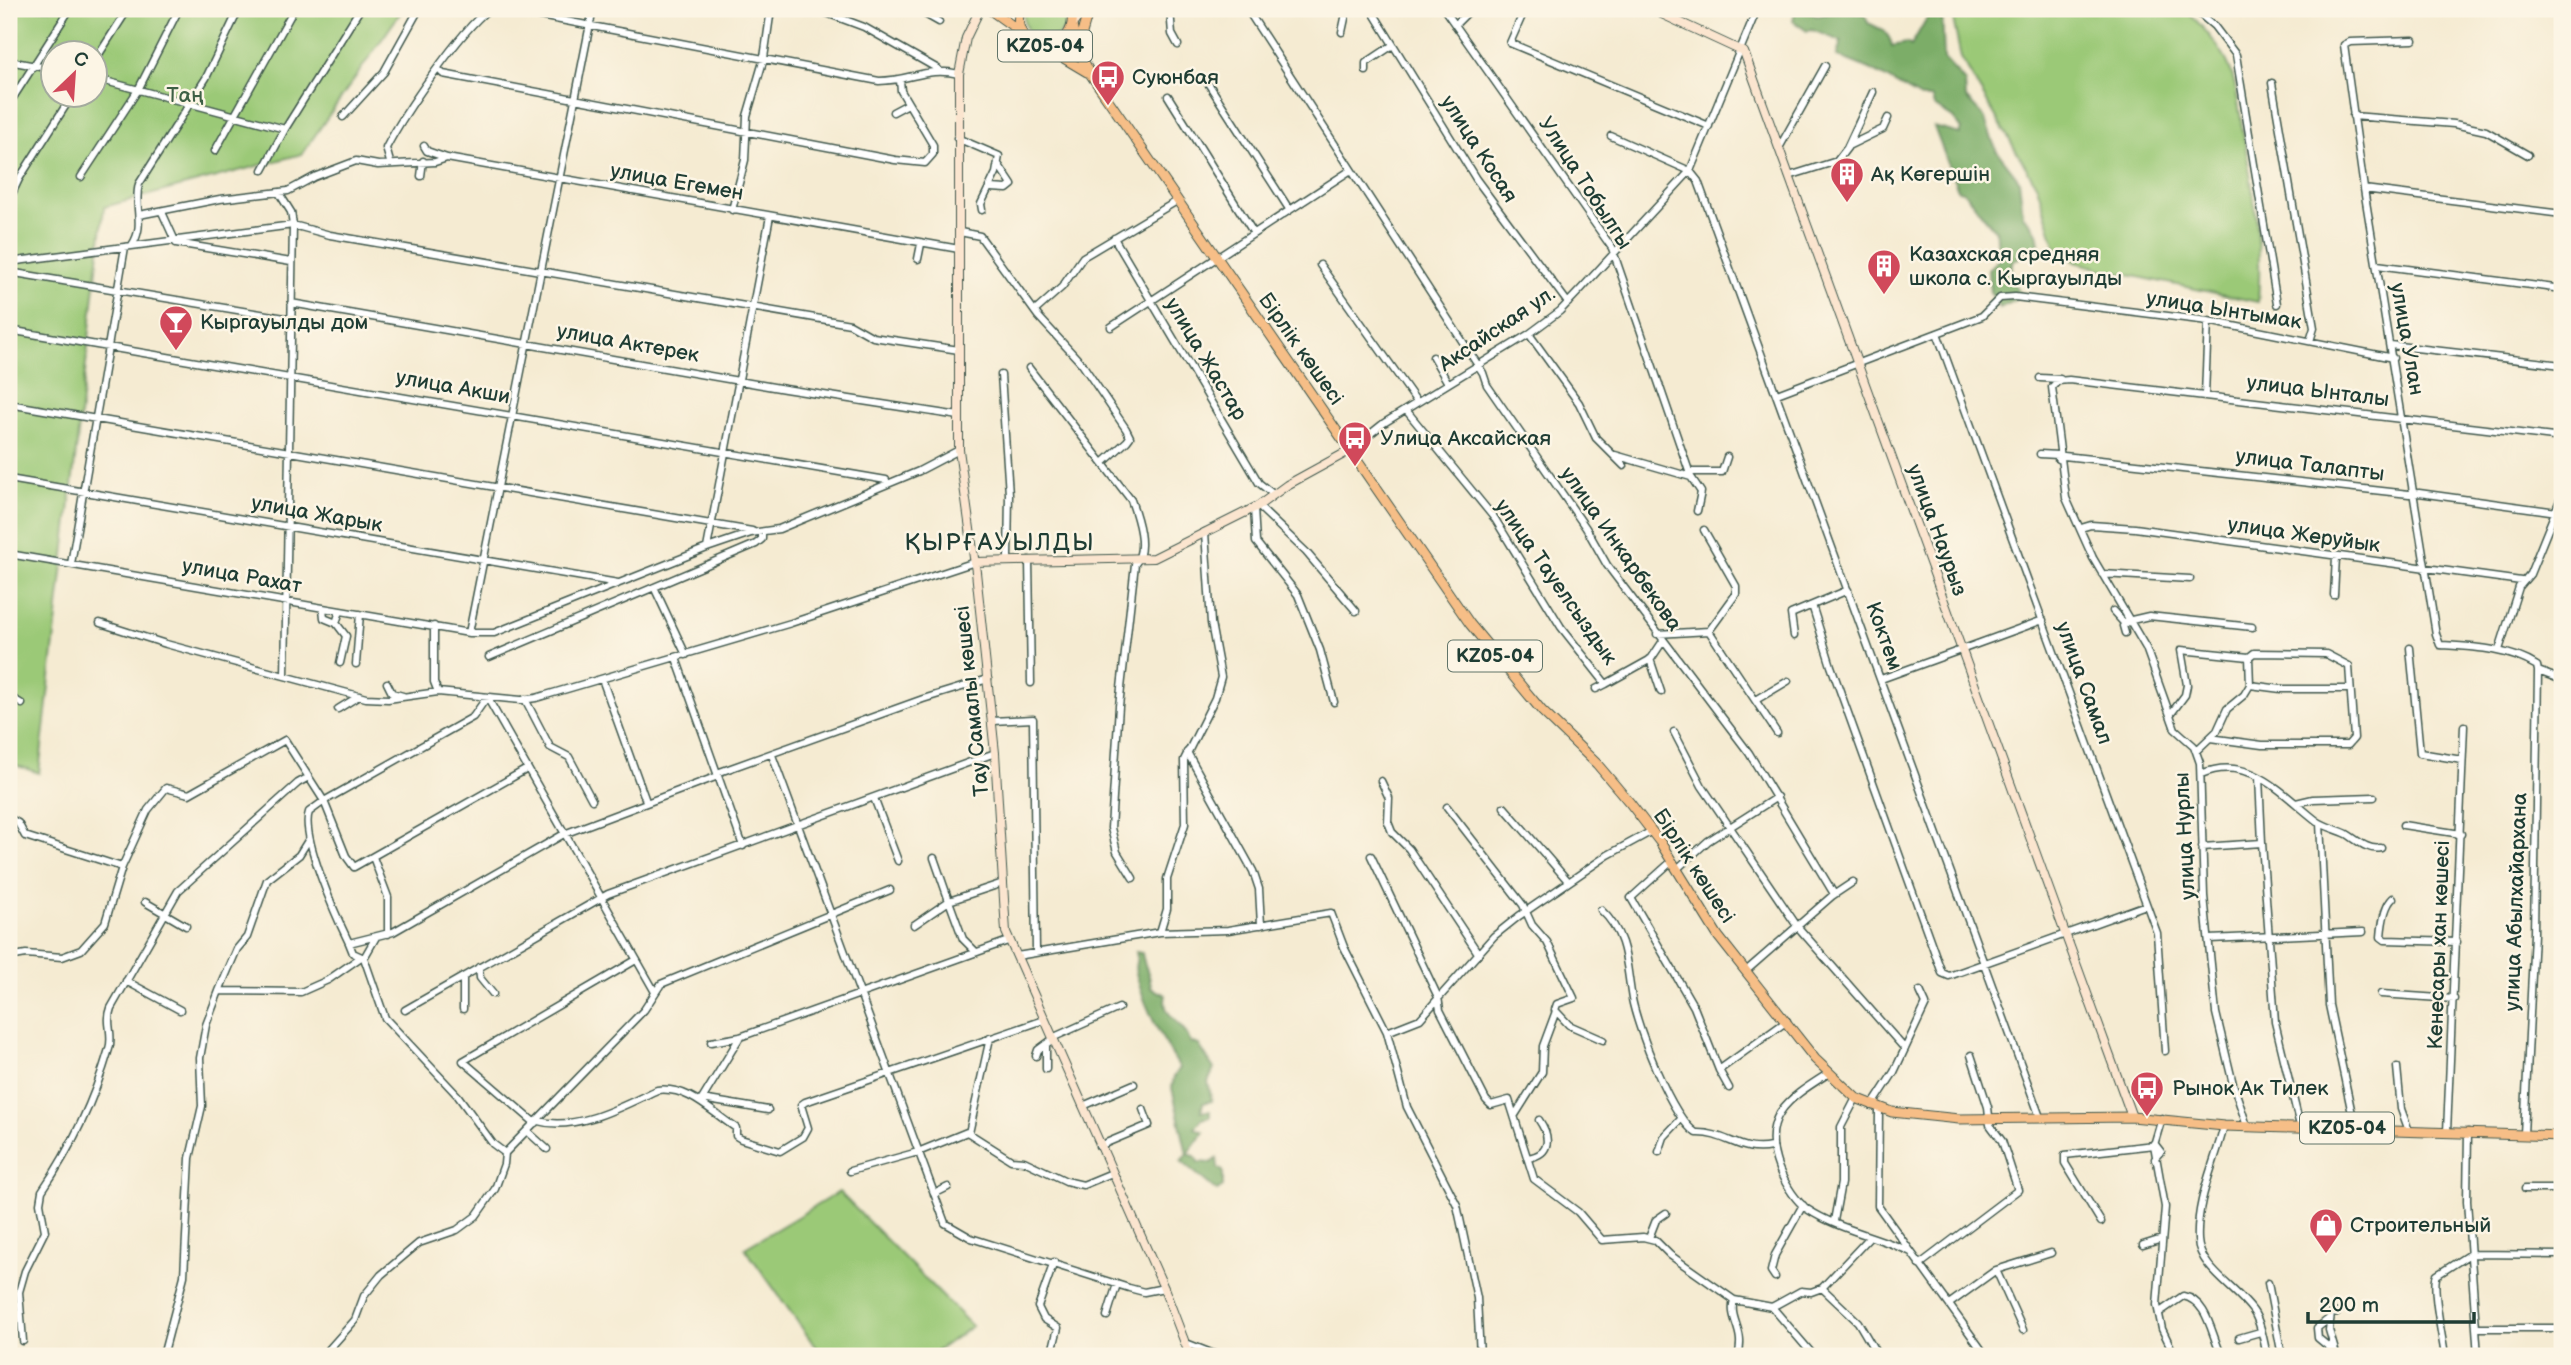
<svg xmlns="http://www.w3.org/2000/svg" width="2571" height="1365" font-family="'Balsamiq Sans',sans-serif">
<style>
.green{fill:#9bc977;stroke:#5d8356;stroke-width:2;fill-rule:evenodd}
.forest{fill:#7cad68;stroke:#4e754e;stroke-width:2}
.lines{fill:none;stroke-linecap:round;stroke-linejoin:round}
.street-casing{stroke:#3f574c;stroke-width:9}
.secondary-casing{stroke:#3f574c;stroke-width:10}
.primary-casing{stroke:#3f574c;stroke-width:11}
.street{stroke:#fff;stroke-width:6}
.secondary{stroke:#fbe5cf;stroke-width:8}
.primary{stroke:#f6be87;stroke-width:9}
.labels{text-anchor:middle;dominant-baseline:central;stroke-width:5;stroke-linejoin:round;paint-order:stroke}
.shield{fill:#fcf5e5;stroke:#617469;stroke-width:2}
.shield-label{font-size:19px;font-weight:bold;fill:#1f3d34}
.poi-label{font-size:21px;fill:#1f3d34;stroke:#fcf5e5;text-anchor:start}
.park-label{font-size:21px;fill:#3e6045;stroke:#fcf5e5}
.street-label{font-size:21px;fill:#1f3d34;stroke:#fcf5e5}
.quarter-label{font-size:24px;letter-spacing:2px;fill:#1f3d34;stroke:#fcf5e5}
</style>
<rect width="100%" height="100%" fill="#fcf5e5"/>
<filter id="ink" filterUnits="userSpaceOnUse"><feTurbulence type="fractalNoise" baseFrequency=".0143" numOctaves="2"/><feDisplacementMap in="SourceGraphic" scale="14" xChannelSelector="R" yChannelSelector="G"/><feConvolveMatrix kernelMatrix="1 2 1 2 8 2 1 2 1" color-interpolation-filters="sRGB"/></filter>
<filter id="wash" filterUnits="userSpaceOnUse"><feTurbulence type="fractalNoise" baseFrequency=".00686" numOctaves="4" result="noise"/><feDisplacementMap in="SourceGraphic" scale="28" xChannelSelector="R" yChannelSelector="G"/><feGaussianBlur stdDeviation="1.57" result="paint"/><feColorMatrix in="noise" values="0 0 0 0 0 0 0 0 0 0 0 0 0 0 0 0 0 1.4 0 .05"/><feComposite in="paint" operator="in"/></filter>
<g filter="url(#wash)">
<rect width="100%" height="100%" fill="#f5ebd2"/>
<path class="green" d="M9,9h394l-101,145 -198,53 -65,566 -30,-10zM52,52h42v42h-42z
M1025,9h41l-1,20 -11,10h-15c-13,-6 -18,-16 -14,-30z
M1951,9h233c16,14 30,30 41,49 11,19 13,46 17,68 10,58 21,117 16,176l-153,-32 -29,-8 -12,-9 -9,-8 -18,-59 -76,-128z
M839,1192l133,134 -42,30h-108l-77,-108z"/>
<path class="forest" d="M1792,9h10l15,7 28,-6 20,4 3,9c12,5 22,10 24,23l15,-3 4,3 21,-37h10l2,50 21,23 1,16 18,19 12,33 23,30 4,36c12,10 16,17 16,32l-27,13 -1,18 11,17 -22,12 -10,-16 -2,-22 11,-12 -3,-27 -33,-40 -5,-1 -24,-63 26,7 2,-5 -9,-11 -19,-12 -2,-8h-11l-49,-28 -35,-14 4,-15 -29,-11 -5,1 -14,-10 2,-11z
M1136,952l6,1c1,12 9,21 9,35l15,7c-6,22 19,27 24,47l9,3 15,24 -6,13 4,19 -9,2 -2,8h9v6l-8,2 -7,9 9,4 -16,22 7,2 3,6 13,1 6,-5 1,10 5,3v16l-6,4 -36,-30 6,-7 -15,-66 2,-11 6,-9c-19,-30 -36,-61 -44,-95 -3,-9 3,-13 0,-21z"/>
</g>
<g filter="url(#ink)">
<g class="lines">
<g class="street-casing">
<path id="street" d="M503,9l376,72c33,0 47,-15 80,-7
M816,9l48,18 74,42
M916,9l23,13
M1170,9l2,25 6,11
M1247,9l236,364 4,12 99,143 21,37 142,188 85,141
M1371,9l105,170 92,124
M1444,9l168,239 79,229
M1525,9l-15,34 199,83
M2194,9l20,17 22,29 41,249
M1455,25l12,-12
M1342,32l5,-23
M2413,40l-63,2 -6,3 20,144 72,445 4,11c33,2 68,3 97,21l1,5 24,9
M9,61l43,8
M94,62l34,-53
M439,70l4,4 452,86 30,3 8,-9v-9l-32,-54 -1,-11
M1366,71v-8l27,-18
M94,78l191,51 75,-120
M1206,80l83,129
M2272,83l42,245 -4,13
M1168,96l85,136
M9,104l61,-95
M893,112l15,-8
M2353,116l101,8 32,7 42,24
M343,117l41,-45 35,-63
M1611,136l79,35 8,10 342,936
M957,138l42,18 -3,17 -15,31 1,6
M424,146l3,5 20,7
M1848,146l35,-17 5,-11
M1779,148l46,-82
M215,151l79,-142
M390,162l-4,-14c18,-35 74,-117 103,-139
M263,170l22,-41
M421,176l2,-15
M1789,176l48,-15 10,-13 26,-56
M81,177l57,-87 41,-81
M991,188l16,1 5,-4 -14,-21
M2364,189l198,25
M279,193l12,19 2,13 -8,451
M10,198l9,-19 54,-85
M732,210l13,-50 2,-44 17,-58 6,-42 -10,-7
M162,212l14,31 115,19
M139,215l81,-16 68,-8 26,-14 42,-16 22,4 57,-3 12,-4 512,91
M960,232l20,4 58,80 44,48 44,65 4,8 -3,4 -24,22
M1114,238l145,245 14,11
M132,245c14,-20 1,-39 7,-61l67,-106 33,-69
M918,259l3,-15
M9,262l284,-37 37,10 520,89 23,13 86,13
M1320,265l97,137
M2377,265l185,24
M9,272l282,47
M291,303l494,86 174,27
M1035,311l27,-24 21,-30 94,-56
M1111,327l240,-157
M9,330l877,150
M1937,333l220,600 8,118
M1529,334l50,69 17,35 28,28
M2390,345l172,20
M1433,357l15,26
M1029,368l102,132c6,17 17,49 4,64l-16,142 -8,122 6,24 16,26
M1001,375l8,119 -1,66
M2040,378l20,1
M1777,394l205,-78 18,-18 15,-1 193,24 185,37
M2205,395l3,-74
M9,404l743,127
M1406,410l89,109 66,108 45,57 45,-25 12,-18
M1349,451l35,-28 145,-89 31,-23 21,-22 109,-118 67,-162
M2040,454l18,1
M1615,455l76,22 10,15 -4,19
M2058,459l6,-3 345,38 10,-1 138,19
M1689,472h33l5,-15
M9,479l609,104
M1258,506l48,46 50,59
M1254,508l2,34 42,53 22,55 14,52
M2081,528l10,-3 44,3 386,53
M707,548l63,-332
M9,554l460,79h25l213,-85 44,-15 28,-4 140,-58 40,-21
M1029,560l2,123
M71,564l54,-317
M2102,574l88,5
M654,587l32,68
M2334,595l2,-38
M1812,605l19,61 111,307 7,3 197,-71
M323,608l1,10 12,5
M2113,611l10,11 26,-6 103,11
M100,623l66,21 200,54 22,1 50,-7 83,8 15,-2 255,-75 184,-61
M434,626v56l4,10
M1709,631l68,102
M469,633l124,-624
M2125,633l-2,-7 5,-4
M1657,634l52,-3 27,-37v-8l-32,-56
M1794,636l-3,-22 57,-24
M2410,648l10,105 42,7
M2499,650l20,-63 11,-13 32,-79
M489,657l267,-113 6,-5v-7
M676,658l67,188
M1650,659l11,33
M340,663l6,-27 -10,-13 4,-12
M356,664l4,-50
M602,679l44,122
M1881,679l162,-59
M387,683l5,10 11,3
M2250,685l31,4h69
M1596,689l10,-5
M9,696l13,8
M487,697l-14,20 -149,84 -15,11c-9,24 28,106 40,131l44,-11 171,-98 154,-58
M487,697l168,295
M525,699l25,48 19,10 23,43
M1756,700l32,-19
M338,709l21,-13
M2170,715l15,-20 2,-10 -6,-35 68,7
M992,721l41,-2 3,232
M1674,732l28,54 95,140 108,123
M2196,751l21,-20 10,-22 17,-14 6,-10 -1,-28 5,-4 72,1 23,12 5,72 -6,7h-86l-52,-7
M1187,752l66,119 6,18 2,36
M772,755l173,468 26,15 158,50 15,4 20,-4
M717,773l206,-74 65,-20
M2201,774c49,-21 82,21 116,47 8,6 20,8 30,13 10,6 21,17 34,14
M2259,777l3,66
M1381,781l8,17 -1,24 4,10 17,17 69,104
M874,798l24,63
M2296,803l17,-4 61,-2
M1447,807l76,98 9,20 15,17 27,56 -17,6 -2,6 14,15 34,15
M1504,807l64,74
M9,818l9,5 7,13 97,31 26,-57 18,-22 23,6 96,-54 39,61 22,55 8,11 173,-98
M2320,823l9,182 26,123
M2403,825l58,9
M2202,847l60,-4 13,179 25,104
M1371,856l67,141 2,13 46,90 5,5 18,-5 25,79 44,33 24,28 41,-3 12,3 15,15 64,45 38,7 42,49
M373,857l15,40v37
M1672,861l-41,37 63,109 25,63 68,-49
M1677,869l31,-28 69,-44
M2393,898c-9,8 -11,26 -12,39l4,3 72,2
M145,902l41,24
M1601,910c27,25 25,55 31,89 6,30 39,118 64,134 30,-1 45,21 75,14
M914,925l35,-24 -15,-43
M1160,932l7,-23v-30l18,-55 -1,-64 31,-62 6,-21 -10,-54 -6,-91
M2210,939l153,-7
M349,943l4,10 11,5 21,60 73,78 35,48 12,9
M976,952l-13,-13 -14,-38 54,-18
M1017,956l143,-24 68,-2 103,-17 13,34 43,85 20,75 50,98 20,93 3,58
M9,957l17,-3 36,3 19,-7 24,-27 17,-56
M364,958l12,-21
M479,967l1,11 13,16
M1746,971l86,-75 21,-14
M463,977v32
M126,981l54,29
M219,991l18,-42 10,-12 20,-57 32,-25 10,-16
M2381,994l73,5
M405,1010l203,-116 387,-141
M1387,1032l33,-13 74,-83 25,-20 89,-61 44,-24
M1052,1038l67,-30
M711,1042l29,-5 268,-96
M1036,1056l2,-6 15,-11
M2397,1067l4,42 8,22
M1046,1069v-23
M1719,1070l10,18
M1829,1073c-41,26 -70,43 -50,96 6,14 16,31 28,40 32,21 70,27 104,43
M702,1099l66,11
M701,1101l39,-64
M1083,1106l51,-22
M1872,1106l22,-34 32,-68 -6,-13
M1879,1109l-1,97 108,150
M1515,1115l27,-43 1,-26 13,-35
M2162,1118l-8,27 11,62 -8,98 5,24 13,27
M538,1121c38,11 85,-15 119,-31 32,-4 54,22 79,38v8l5,3 39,12 23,-14 5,-9 -7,-23 4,-3 239,-82
M535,1123l-72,-62 173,-101
M2224,1126c-9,38 -28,73 -26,114 1,28 40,49 55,71 8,11 11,31 14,45
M2247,1126l-14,-42 -17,-71 -12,-117 -4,-133 -6,-17 -19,-17 -29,-81 -53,-90 -27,-60 -14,-111 6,-6 11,-1 493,58
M527,1131l20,18
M2447,1132l17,-406
M2468,1132l-1,69 11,155
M969,1133l21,-95
M2524,1134l10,-200 4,-263
M2154,1143l7,9 -6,7
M1099,1146l50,-21 -6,-16
M1659,1152l5,-15 17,-18
M1528,1158c24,-4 22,-22 11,-38
M850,1171l68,-19 49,-20 44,28 13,1 42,20 17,4 29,-12
M2525,1189h37
M934,1194l14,-7
M1834,1221l7,-38v-56l15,-29
M2101,1222l-36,-59v-8l89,-10
M1649,1238l7,-18 10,-7
M2143,1245l19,-6
M1919,1265l99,-75 -16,-49 -12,-16 -2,-18 -17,-52
M1996,1270l27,60
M1775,1277l-4,-6 4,-16 28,-50
M2268,1283l14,73
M1822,1288l36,34 20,34
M1734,1300c-6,20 12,30 4,56
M1949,1304l47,-34 55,-17
M1772,1307l29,-16 10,1 11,-4 47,-50
M2160,1312l23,-16c26,5 28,40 39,60
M1107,1316l10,-32
M2330,1318l-13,10 1,10 17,14
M2476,1328h86
M2239,1338l21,-6
M23,1341l-4,-49 6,-21 20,-40 -5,-28 2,-12c30,-44 52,-91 67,-142 5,-15 -4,-26 2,-41l67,-117 120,-108 9,-5
M1186,1343l33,13
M1052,1353l23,3
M2336,1354l-7,-24 2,-16 6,-1
M163,1356l21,-80 6,-118 12,-52 -2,-48 6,-33 13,-34 82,1 27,-12 33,-23
M323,1356l32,-36 9,-24 17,-21 38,-32 38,-13 19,-14 19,-27 9,-25 1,-11 139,-143 17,-26 229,-94
M1051,1356l7,-28 -14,-9 -6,-12 16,-45
M2445,1356c-2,-16 -14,-70 -8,-81l33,-21 92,1"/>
</g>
<g class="secondary-casing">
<path id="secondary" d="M980,9l-14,29 -7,36v376l17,122 19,181 11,179 158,356 26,68
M1651,9l93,43 388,1065
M1072,25l12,-16
M975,562l179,-4 104,-52 29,-21 62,-34"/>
</g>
<g class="primary-casing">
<path id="primary" d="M989,9l32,23
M1020,9c-13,48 63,48 51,0
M1072,25l4,22 15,28 379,549 72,87 55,53 33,39 30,39 58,94 97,123 41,39 36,14 67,7 173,-2 92,9 338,10
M1045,47l42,25
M1085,57l-3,-24 7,-24"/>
</g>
<use href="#street" class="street"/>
<use href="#secondary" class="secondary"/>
<use href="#primary" class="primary"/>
</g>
</g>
<defs>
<g id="bus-pin" transform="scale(1.75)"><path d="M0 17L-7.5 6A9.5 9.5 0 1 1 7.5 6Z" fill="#d1495b" stroke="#fcf5e5"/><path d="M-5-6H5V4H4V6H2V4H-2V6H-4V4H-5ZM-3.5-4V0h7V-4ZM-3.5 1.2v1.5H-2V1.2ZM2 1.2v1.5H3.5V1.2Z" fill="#fff"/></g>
<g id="building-pin" transform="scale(1.75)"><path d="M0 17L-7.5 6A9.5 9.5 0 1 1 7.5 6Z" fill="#d1495b" stroke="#fcf5e5"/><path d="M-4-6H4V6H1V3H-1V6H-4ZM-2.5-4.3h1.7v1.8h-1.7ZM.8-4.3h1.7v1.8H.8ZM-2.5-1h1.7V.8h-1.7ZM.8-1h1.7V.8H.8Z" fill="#fff"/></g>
<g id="bar-pin" transform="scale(1.75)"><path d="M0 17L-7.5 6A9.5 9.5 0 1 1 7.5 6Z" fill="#d1495b" stroke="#fcf5e5"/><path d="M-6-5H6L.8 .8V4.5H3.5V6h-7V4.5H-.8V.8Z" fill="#fff"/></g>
<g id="shop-pin" transform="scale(1.75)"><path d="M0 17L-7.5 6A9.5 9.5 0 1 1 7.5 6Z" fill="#d1495b" stroke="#fcf5e5"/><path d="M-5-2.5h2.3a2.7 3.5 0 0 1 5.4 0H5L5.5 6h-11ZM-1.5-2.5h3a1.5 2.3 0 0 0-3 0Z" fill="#fff"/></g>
</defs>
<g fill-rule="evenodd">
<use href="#bus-pin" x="1108" y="77"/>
<use href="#building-pin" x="1847" y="174"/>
<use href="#building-pin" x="1884" y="266"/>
<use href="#bar-pin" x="176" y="322"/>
<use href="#bus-pin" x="1355" y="438"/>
<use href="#bus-pin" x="2147" y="1088"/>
<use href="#shop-pin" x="2326" y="1225"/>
</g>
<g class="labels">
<g class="shield">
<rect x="998" y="30.5" width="94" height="31" rx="5"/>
<rect x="1448" y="640.5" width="94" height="31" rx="5"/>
<rect x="2300" y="1112.5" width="94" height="31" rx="5"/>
</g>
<g class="shield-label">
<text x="1045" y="46">KZ05-04</text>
<text x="1495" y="656">KZ05-04</text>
<text x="2347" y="1128">KZ05-04</text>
</g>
<g class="poi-label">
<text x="1132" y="77">Суюнбая</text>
<text x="1871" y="174">Ақ Көгершін</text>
<text x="1909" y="254">Казахская средняя<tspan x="1909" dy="24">школа с. Кыргауылды</tspan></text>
<text x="200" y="322">Кыргауылды дом</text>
<text x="1380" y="438">Улица Аксайская</text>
<text x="2172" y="1088">Рынок Ак Тилек</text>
<text x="2350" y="1225">Строительный</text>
</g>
<g class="park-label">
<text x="185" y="95">Таң</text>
</g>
<g class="street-label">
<text transform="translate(1479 149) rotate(57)">улица Косая</text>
<text transform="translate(677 182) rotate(10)">улица Егемен</text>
<text transform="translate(1585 183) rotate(57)">Улица Тобылгы</text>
<text transform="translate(2224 310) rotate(9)">улица Ынтымак</text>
<text transform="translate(1497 329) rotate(-34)">Аксайская ул.</text>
<text transform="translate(2407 339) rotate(80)">улица Улан</text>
<text transform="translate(628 343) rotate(10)">улица Актерек</text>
<text transform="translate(1301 349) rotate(55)">Бірлік көшесі</text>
<text transform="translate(1206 359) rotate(59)">улица Жастар</text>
<text transform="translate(453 387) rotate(10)">улица Акши</text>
<text transform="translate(2318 391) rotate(7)">улица Ынталы</text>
<text transform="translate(2310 465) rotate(7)">улица Талапты</text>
<text transform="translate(317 514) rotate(10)">улица Жарык</text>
<text transform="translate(1937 530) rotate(70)">улица Наурыз</text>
<text transform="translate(2304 535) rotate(8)">улица Жеруйык</text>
<text transform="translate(1621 549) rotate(55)">улица Инкарбекова</text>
<text transform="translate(242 576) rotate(10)">улица Рахат</text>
<text transform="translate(1556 582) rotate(55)">улица Тауелсыздык</text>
<text transform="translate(1884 636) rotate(70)">Коктем</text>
<text transform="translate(2084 683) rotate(70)">улица Самал</text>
<text transform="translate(972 701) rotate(-96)">Тау Самалы көшесі</text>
<text transform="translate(2185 836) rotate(-93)">улица Нурлы</text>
<text transform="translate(1694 866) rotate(57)">Бірлік көшесі</text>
<text transform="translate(2516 902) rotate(-88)">улица Абылхайархана</text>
<text transform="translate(2439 945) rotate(-88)">Кенесары хан көшесі</text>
</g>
<g class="quarter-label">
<text x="1000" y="542">ҚЫРҒАУЫЛДЫ</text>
</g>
</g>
<rect width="2571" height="1365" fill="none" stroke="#fcf5e5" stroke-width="35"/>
<g transform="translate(74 74) rotate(25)"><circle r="33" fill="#fcf5e5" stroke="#a4ab9e" stroke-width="2"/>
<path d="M0-5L12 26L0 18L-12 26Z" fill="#d1495b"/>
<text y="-10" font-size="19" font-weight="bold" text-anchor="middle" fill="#1f3d34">С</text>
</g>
<path d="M2308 1312v10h166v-10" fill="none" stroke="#1f3d34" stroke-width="3.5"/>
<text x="2319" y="1312" font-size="21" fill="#1f3d34" stroke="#fcf5e5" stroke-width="5" paint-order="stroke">200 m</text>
</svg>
